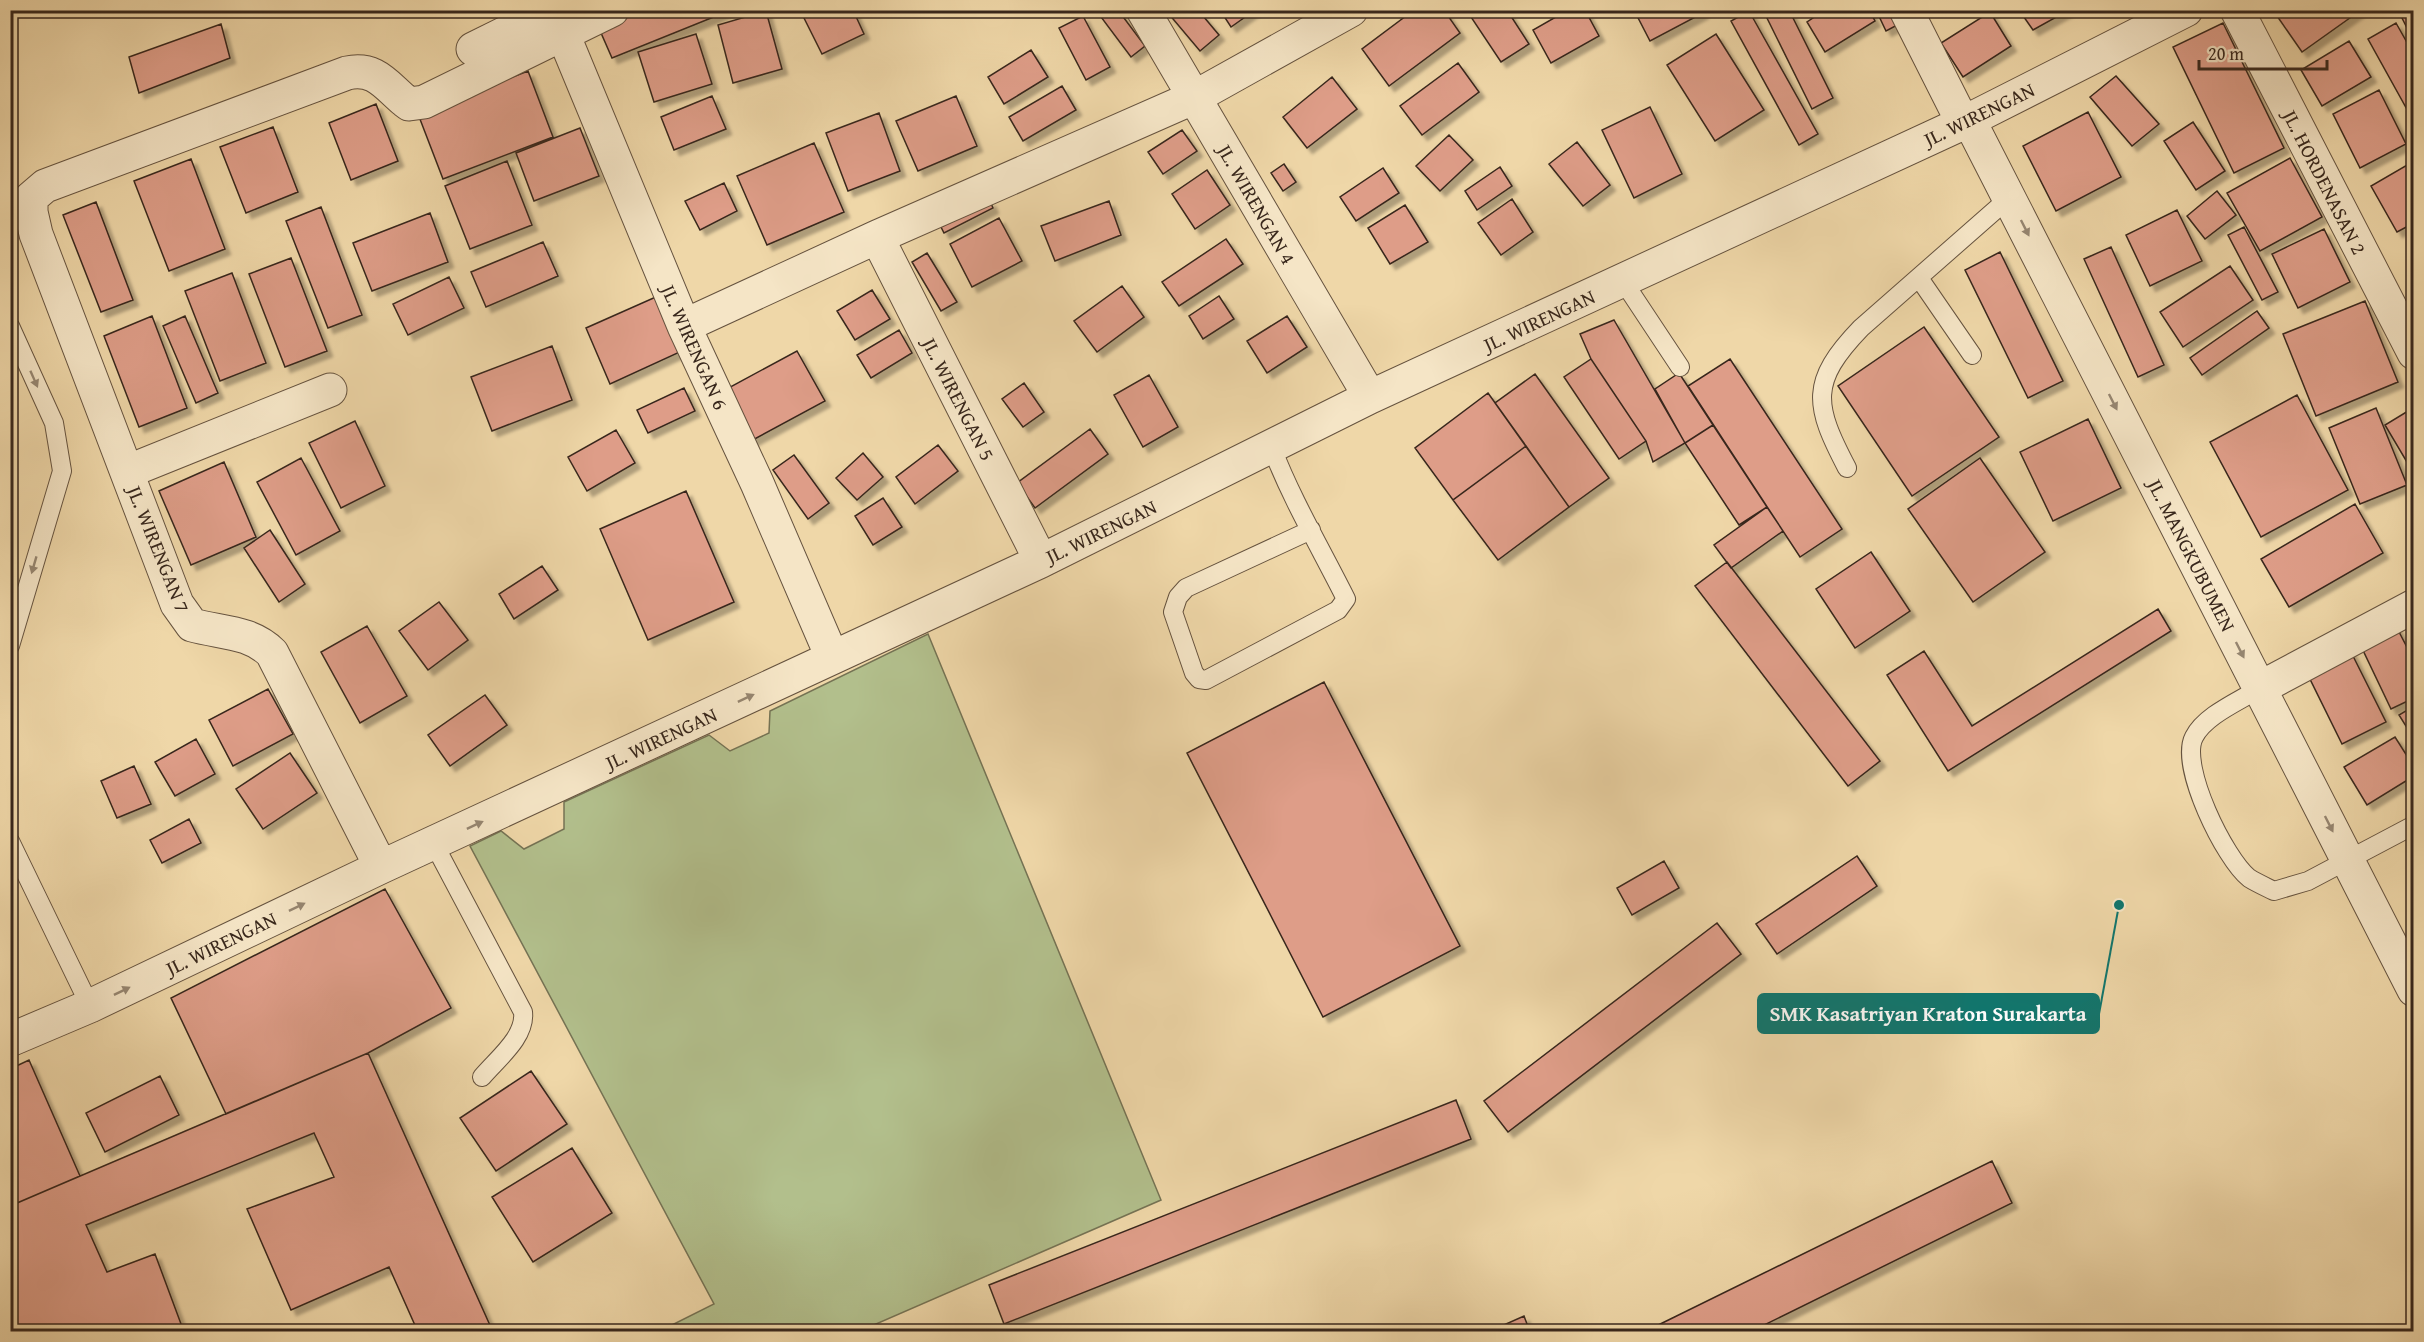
<svg xmlns="http://www.w3.org/2000/svg" width="2424" height="1342" font-family="'Gentium Book Plus',serif">
<style>
.green{fill:#b2bf8c;stroke:#757354;stroke-width:1.5}
.building{fill:#de9d88;stroke:#38271c;stroke-width:1.5;filter:url(#shadow)}
.lines{fill:none;stroke-linecap:round;stroke-linejoin:round}
.service-casing{stroke:#66533f;stroke-width:20}
.minor-casing{stroke:#66533f;stroke-width:35}
.service{stroke:#f5e5c6;stroke-width:18}
.minor{stroke:#f5e5c6;stroke-width:33}
.oneway{fill:#968671}
.labels{text-anchor:middle;dominant-baseline:central;stroke-width:6;stroke-linejoin:round;paint-order:stroke}
.street-label{font-size:20px;fill:#38271c;stroke:#f5e5c6}
.leader{fill:none;stroke:#0f766e;stroke-width:2}
.callout-dot{fill:#0f766e;stroke:#f5e5c6;stroke-width:2}
.callout{fill:#0f766e;stroke:#0f766e;stroke-width:2}
.callout-label{font-size:21px;text-anchor:middle;font-weight:bold;fill:#fff}
</style>
<defs>
<filter id="shadow"><feDropShadow dx="5.5" dy="5.5" stdDeviation="1.5" flood-color="#0004"/></filter>
</defs>
<rect width="100%" height="100%" fill="#efd7a8"/>
<filter id="stains"><feTurbulence type="fractalNoise" baseFrequency=".00333" numOctaves="4"/><feColorMatrix values="0 0 0 0 .2 0 0 0 0 .09 0 0 0 0 .02 0 0 0 .5 -.17"/></filter>
<radialGradient id="worn" r=".72"><stop offset=".6" stop-color="#630" stop-opacity="0"/><stop offset="1" stop-color="#630" stop-opacity=".3"/></radialGradient>
<path class="green" d="M928,634l233,566 -301,131h-200l54,-27 -244,-458 31,-15 23,18 40,-20v-27l145,-67 21,16 39,-18 1,-22z"/>
<path class="building" d="M630,10h101l-119,48 -14,-32z
M853,10l11,24 -42,20 -21,-42z
M1110,10h8l27,36 -14,11 -30,-40z
M1170,10h28l21,25 -19,16 -32,-38z
M1220,10h35l-24,17z
M1414,10h30l16,23 -71,53 -27,-37z
M1481,10h26l22,34 -28,18 -30,-45z
M1568,10h17l14,26 -48,27 -18,-33z
M1634,10h67l2,3 -53,28z
M1763,10h26l44,88 -21,11z
M1825,10h44l6,11 -50,31 -18,-30z
M1876,10h23l6,11 -19,10z
M2019,10h50l-36,20z
M2278,10h83l-59,42 -27,-39z
M2398,10h16v28h-2z
M766,11l16,58 -49,14 -15,-58z
M1749,11l69,123 -19,11 -68,-124z
M1990,12l21,34 -48,31 -22,-34z
M1083,16l27,51 -24,13 -27,-52z
M2223,23l61,125 -50,25 -61,-126z
M2396,23l18,32v55l-5,3 -41,-74z
M221,24l9,34 -91,35 -10,-36z
M696,34l16,50 -58,18 -16,-50z
M1716,34l48,76 -49,31 -48,-76z
M2349,41l22,36 -49,29 -21,-36z
M1031,50l17,27 -44,27 -16,-27z
M1458,63l21,29 -57,43 -22,-29z
M528,71l25,66 -110,42 -25,-65z
M2116,76l43,48 -27,22 -42,-49z
M1332,77l25,32 -50,39 -24,-31z
M1062,86l14,24 -53,31 -14,-24z
M2379,90l27,54 -46,24 -27,-54z
M712,96l14,33 -52,21 -13,-33z
M956,96l21,50 -59,25 -22,-50z
M376,104l22,57 -47,19 -22,-57z
M1650,107l32,67 -48,24 -32,-68z
M2088,112l33,65 -65,34 -33,-65z
M879,113l21,58 -52,20 -22,-58z
M2193,122l32,49 -29,19 -32,-49z
M273,127l25,65 -52,21 -26,-66z
M580,128l19,48 -65,25 -18,-48z
M1182,130l15,21 -34,23 -15,-22z
M1449,135l24,25 -33,31 -24,-25z
M1577,142l33,43 -27,21 -34,-42z
M814,143l30,69 -77,33 -30,-69z
M2290,158l32,59 -62,34 -33,-58z
M191,159l34,90 -56,22 -35,-90z
M507,161l25,64 -62,24 -25,-63z
M2414,161v62l-17,9 -26,-46z
M1284,164l12,18 -13,9 -12,-18z
M1500,167l12,19 -35,24 -12,-19z
M1383,168l16,25 -43,28 -16,-24z
M1207,170l23,35 -35,24 -23,-35z
M724,183l13,28 -37,19 -15,-29z
M2217,191l19,24 -31,24 -18,-23z
M1512,199l21,33 -32,23 -23,-32z
M990,201l3,7 -49,25 -3,-6z
M1109,201l12,34 -66,26 -14,-35z
M96,202l37,98 -32,12 -38,-97z
M1405,205l23,37 -38,22 -22,-36z
M321,207l41,108 -34,13 -42,-107z
M2177,210l25,51 -52,25 -24,-51z
M430,213l18,49 -76,29 -19,-48z
M999,218l23,43 -50,26 -22,-43z
M2244,227l34,65 -16,8 -34,-65z
M2324,229l26,53 -52,26 -26,-54z
M1226,239l17,25 -64,42 -17,-24z
M543,242l15,34 -72,31 -15,-35z
M2111,247l53,118 -26,12 -54,-118z
M2000,252l63,129 -35,17 -63,-128z
M927,253l30,49 -16,9 -29,-49z
M291,258l36,93 -42,16 -36,-93z
M2230,266l23,34 -70,47 -23,-35z
M232,273l34,90 -46,18 -35,-90z
M449,277l15,31 -56,27 -15,-31z
M1122,286l22,31 -47,35 -23,-31z
M872,290l18,29 -35,21 -18,-29z
M658,296l24,55 -72,33 -24,-56z
M1219,296l15,23 -31,20 -14,-23z
M2365,301l33,81 -82,34 -33,-82z
M2257,311l12,17 -67,47 -12,-17z
M152,316l35,92 -48,19 -35,-91z
M185,316l33,77 -22,10 -33,-77z
M1287,316l20,31 -40,26 -20,-32z
M1614,320l71,123 -32,19 -7,-21 -55,-82 -11,-25z
M1924,327l75,110 -87,59 -74,-110z
M899,330l13,23 -41,25 -14,-23z
M552,346l20,54 -80,31 -21,-54z
M797,351l28,50 -76,41 -28,-50z
M1591,359l55,82 -27,18 -55,-82z
M1730,359l112,170 -42,28 -112,-171z
M1679,373l34,52 -28,18 -30,-54z
M1535,374l74,104 -40,29 -74,-104z
M1149,375l29,52 -35,20 -29,-52z
M1024,383l20,29 -21,15 -21,-28z
M684,388l11,23 -47,22 -11,-23z
M1488,393l38,53 -73,54 -38,-52z
M2297,395l51,95 -87,47 -51,-95z
M2376,408l31,77 -47,19 -31,-76z
M2413,408l1,1v65l-29,-49z
M2088,419l33,69 -68,33 -33,-69z
M355,421l30,65 -44,22 -32,-65z
M1713,425l54,82 -28,18 -54,-82z
M1090,429l18,25 -73,54 -18,-25z
M616,430l19,33 -48,28 -19,-34z
M938,445l20,26 -43,33 -19,-27z
M1526,446l43,61 -71,53 -45,-60z
M863,453l20,24 -26,23 -21,-22z
M794,455l35,48 -21,16 -35,-49z
M301,458l39,73 -44,24 -39,-73z
M1980,458l65,94 -72,50 -65,-93z
M224,462l32,75 -65,28 -32,-74z
M686,491l48,111 -86,38 -48,-111z
M883,498l19,29 -29,18 -18,-29z
M2355,504l28,49 -94,54 -28,-48z
M1767,507l16,24 -52,37 -17,-23z
M270,530l35,54 -26,18 -35,-54z
M1871,552l39,59 -55,37 -39,-59z
M1727,562l153,199 -32,25 -153,-200z
M542,566l16,24 -44,29 -15,-25z
M439,602l29,38 -40,30 -29,-39z
M2158,609l13,22 -223,140 -61,-96 37,-24 48,75z
M367,626l40,70 -47,27 -39,-71z
M2396,626l18,35v37l-23,11 -31,-65z
M2349,648l37,74 -44,22 -37,-75z
M1324,682l136,264 -137,71 -136,-264z
M268,689l25,45 -60,32 -24,-46z
M485,695l22,30 -57,41 -22,-31z
M2414,706v33l-15,-24z
M2395,737l19,30v9l-47,29 -23,-38z
M196,739l19,35 -40,22 -20,-34z
M290,753l27,40 -54,36 -27,-40z
M134,766l17,38 -34,14 -16,-37z
M189,819l12,24 -39,20 -12,-23z
M1857,856l20,30 -100,68 -21,-30z
M1664,861l15,27 -47,27 -15,-27z
M385,889l66,119 -83,45 -142,61 -55,-116z
M1717,923l24,31 -233,178 -24,-31z
M368,1053l125,279h-75l-29,-65 -98,43 -44,-101 87,-32 -20,-44 -228,92 21,47 48,-18 29,78h-174v-126z
M29,1060l51,116 -70,30v-137z
M531,1071l36,53 -71,47 -36,-53z
M160,1076l19,39 -74,37 -19,-39z
M1456,1100l15,39 -467,185 -15,-39z
M572,1148l40,65 -79,49 -41,-65z
M1992,1161l20,42 -262,129h-106z
M1524,1316l6,16h-42z"/>
<g class="lines">
<g class="service-casing">
<path id="service" d="M1919,278l53,77
M1623,281l57,86
M10,326l44,97 8,48 -52,175
M1272,448c20,52 49,101 74,151l-8,11 -132,70 -7,-1 -5,-6 -21,-61 5,-15 8,-9 125,-58
M1847,468c-33,-63 -38,-86 14,-140l148,-130
M2260,688c-20,13 -55,27 -66,49 -15,29 31,122 55,141 8,5 17,9 25,13l34,-10 106,-56
M10,841l80,165
M434,844l89,168c3,25 -26,47 -41,65"/>
</g>
<g class="minor-casing">
<path id="minor" d="M1143,10l227,387
M1906,10l57,113
M2237,10l177,343
M563,34l121,292 73,157 75,174
M473,49l79,-39
M1969,120l445,870
M877,237l164,324
M684,326l193,-89 318,-140 156,-87
M129,471l201,-81
M2260,688l154,-82
M381,867l-109,-214c-22,-22 -51,-20 -80,-28l-15,-21 -141,-370 -5,-22v-14l14,-12 302,-113c28,-6 38,11 58,28l4,3 15,-2 188,-92
M10,1040l80,-34 291,-139 660,-306 329,-164 593,-274 223,-113"/>
</g>
<use href="#service" class="service"/>
<use href="#minor" class="minor"/>
</g>
<defs><path id="oneway-solid" d="M-6-.8H1V-3.2L6.5 0L1 3.2V.8H-6Z" transform="scale(1.5)"/></defs>
<g class="oneway">
<use href="#oneway-solid" transform="translate(2025 228) rotate(63)"/>
<use href="#oneway-solid" transform="translate(34 379) rotate(66)"/>
<use href="#oneway-solid" transform="translate(2113 402) rotate(63)"/>
<use href="#oneway-solid" transform="translate(34 565) rotate(106)"/>
<use href="#oneway-solid" transform="translate(2240 650) rotate(63)"/>
<use href="#oneway-solid" transform="translate(746 698) rotate(-25)"/>
<use href="#oneway-solid" transform="translate(2329 824) rotate(63)"/>
<use href="#oneway-solid" transform="translate(475 825) rotate(-25)"/>
<use href="#oneway-solid" transform="translate(297 907) rotate(-26)"/>
<use href="#oneway-solid" transform="translate(122 991) rotate(-26)"/>
</g>
<g class="labels">
<g class="street-label">
<text transform="translate(1979 114) rotate(-26)">JL. WIRENGAN</text>
<text transform="translate(2325 182) rotate(63)">JL. HORDENASAN 2</text>
<text transform="translate(1257 204) rotate(60)">JL. WIRENGAN 4</text>
<text transform="translate(1539 320) rotate(-25)">JL. WIRENGAN</text>
<text transform="translate(695 347) rotate(66)">JL. WIRENGAN 6</text>
<text transform="translate(959 399) rotate(63)">JL. WIRENGAN 5</text>
<text transform="translate(1101 531) rotate(-26)">JL. WIRENGAN</text>
<text transform="translate(159 549) rotate(68)">JL. WIRENGAN 7</text>
<text transform="translate(2192 555) rotate(63)">JL. MANGKUBUMEN</text>
<text transform="translate(661 738) rotate(-25)">JL. WIRENGAN</text>
<text transform="translate(221 943) rotate(-26)">JL. WIRENGAN</text>
</g>
</g>
<path class="leader" d="M2119 905L2099 1014"/>
<circle class="callout-dot" cx="2119" cy="905" r="6"/>
<rect class="callout" x="1758" y="994" width="341" height="39" rx="6"/>
<g class="callout-label">
<text x="1928" y="1021">SMK Kasatriyan Kraton Surakarta</text>
</g>
<rect width="2424" height="1342" fill="none" stroke="#efd7a8" stroke-width="36"/>
<rect x="12" y="12" width="2400" height="1318" fill="none" stroke="#38271c" stroke-width="3"/>
<rect x="18" y="18" width="2388" height="1306" fill="none" stroke="#38271c" stroke-width="1.5"/>
<path d="M2199 60v9h128v-9" fill="none" stroke="#38271c" stroke-width="3"/>
<text x="2208" y="60" font-size="18" fill="#38271c" stroke="#f5e5c6" stroke-width="4.5" paint-order="stroke">20 m</text>
<rect width="100%" height="100%" filter="url(#stains)"/>
<rect width="100%" height="100%" fill="url(#worn)"/>
</svg>
